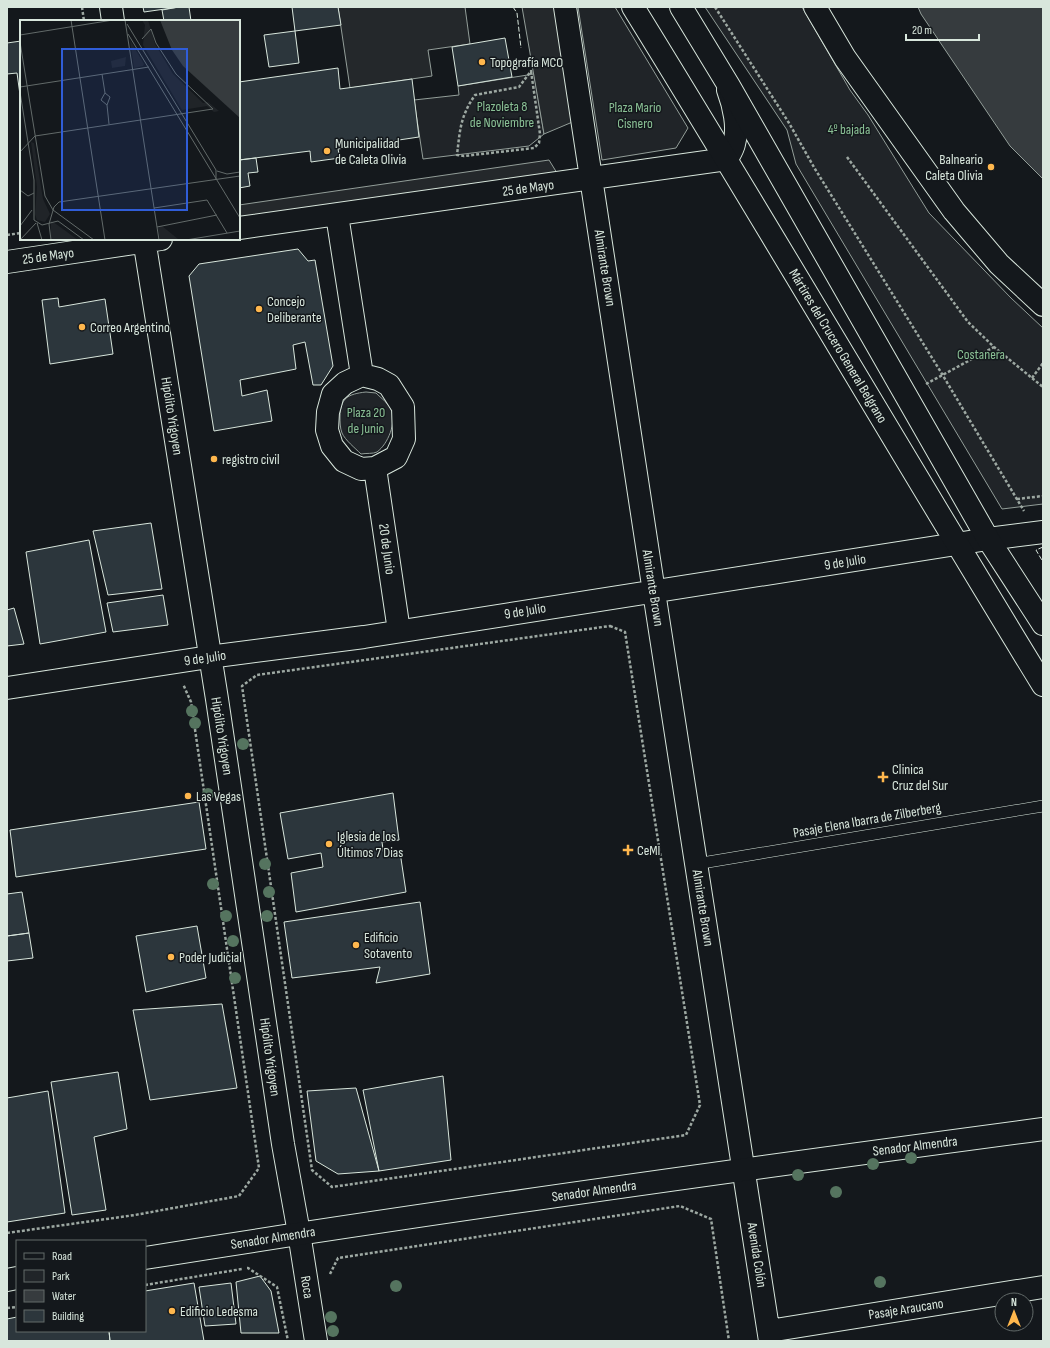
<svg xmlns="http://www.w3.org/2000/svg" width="1050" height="1348" font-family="'Sofia Sans Condensed',sans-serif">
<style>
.green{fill:#202428;stroke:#939e99}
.parking{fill:#24282b;stroke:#939e99}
.water{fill:#363b3e;stroke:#939e99}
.building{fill:#2c363c;stroke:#d8e6dc}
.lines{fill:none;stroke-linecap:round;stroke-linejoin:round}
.service-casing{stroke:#d8e6dc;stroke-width:12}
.minor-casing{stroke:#d8e6dc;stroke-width:24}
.tertiary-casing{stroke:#d8e6dc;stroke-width:24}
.path{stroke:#9da8a2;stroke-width:2.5;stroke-dasharray:3 2;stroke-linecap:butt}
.service{stroke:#14181c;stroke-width:11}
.minor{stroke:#14181c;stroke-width:22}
.tertiary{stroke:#14181c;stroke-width:22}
.fence{stroke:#d8e6dc;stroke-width:1;stroke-dasharray:5 2;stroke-linecap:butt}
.tree{fill:#55745f}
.poi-dot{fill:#ffb74d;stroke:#14181c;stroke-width:1.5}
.labels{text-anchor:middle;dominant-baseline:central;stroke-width:3;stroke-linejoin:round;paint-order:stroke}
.poi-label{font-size:14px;fill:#d8e6dc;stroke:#14181c;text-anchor:start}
.park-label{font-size:14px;fill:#8ac095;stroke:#14181c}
.street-label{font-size:14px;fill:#d8e6dc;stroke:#14181c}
.inset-road{fill:none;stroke:#626a69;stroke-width:1}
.view{fill:#305dd8;fill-opacity:0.15;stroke:#305dd8;stroke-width:2}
.inset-edge{fill:none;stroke:#d8e6dc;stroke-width:2}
</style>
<rect width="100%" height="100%" fill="#14181c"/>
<path class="green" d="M578,7h37l73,121 -12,20 -74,12z
M705,7h97l48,83 18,25 61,98 82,85 32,30v176l-41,5 -206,-345 -9,-34z
M534,74l10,60 -15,12 -106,13 -9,-59 45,-5 -1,-9z
M366,392l10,1c5,5 12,10 15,16 6,13 -3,35 -14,43 -4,2 -11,1 -16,2 -6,-6 -16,-14 -19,-21 -2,-5 -2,-11 -2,-16 0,-19 8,-23 26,-25z"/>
<path class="parking" d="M338,7h127l5,37 -42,6 4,26 -82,12z
M522,7h43l17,111 -38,16z
M549,160l8,13 -318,48v-16z"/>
<path class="water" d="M918,7h125v172l-33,-33 -89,-132z"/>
<path class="building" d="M143,7h36l-35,5z
M179,7h10l2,14h-27l-2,-11z
M292,7h46l3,18 -46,6z
M295,31l4,32 -30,4 -5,-32z
M505,38l7,39 -54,9 -6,-39z
M21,41v61l-4,-29 -10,1v-31z
M338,68l2,21 72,-10 7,58 -81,12 2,9 -15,2 -14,2 -1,-11 -71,9v-78z
M256,158l2,14 -10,1 2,13 -11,2v-28z
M298,249l10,12 7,-1 18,106 -12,19h-8l-8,-43 -12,3 3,24 -56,11 2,16 25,-6 5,31 -58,10 -25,-155 10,-12z
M58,298l1,9 46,-8 8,55 -63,10 -8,-64z
M151,523l11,66 -54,6 -15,-64z
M89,540l17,92 -66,12 -14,-92z
M163,595l5,30 -55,7 -6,-29z
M14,608l10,36 -17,2v-36z
M393,793l6,47 -17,2 2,14 16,-4 6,40 -110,20 -5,-39 32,-6 -2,-14 -33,6 -8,-46z
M199,802l7,47 -190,28 -6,-47z
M22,892l7,41 -22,3v-42z
M420,902l10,72 -54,9 4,-16 -88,11 -8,-56z
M197,926l9,52 -60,14 -10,-56z
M29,933l4,25 -26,3v-25z
M222,1004l15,84 -87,12 -17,-90z
M118,1072l9,57 -33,8 12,73 -34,5 -21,-133z
M443,1076l8,84 -72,11 -16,-81z
M356,1088l23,83 -41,3 -22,-13 -9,-70z
M48,1091l17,122 -58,9v-124z
M260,1276l11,15 8,42h-38l-5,-51z
M194,1283l10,58h-94l-1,-10h36v-40z
M231,1283l5,41 -31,2 -6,-39z
M17,1317v14h92l1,10h-103v-22z"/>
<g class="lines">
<g class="service-casing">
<path id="service" d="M696,864l347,-58"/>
</g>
<g class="minor-casing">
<path id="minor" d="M111,7l2,14
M565,7l89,585 116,749
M815,7l30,51 109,153 45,53 44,41
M337,215l25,160
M239,228l488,-69c2,-4 6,-10 7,-15 5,-16 0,-38 -6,-54
M144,239l73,460 66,445 16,89 17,108
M7,262l154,-23
M362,375l16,4 11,6 14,22 1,32 -8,18 -21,11 -14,1 -17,-8 -12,-15 -5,-16 1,-18 5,-18 12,-11z
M375,468l24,163
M7,688l202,-31 155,-20 624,-98 55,-7
M769,1331l274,-44"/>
</g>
<g class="tertiary-casing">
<path id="tertiary" d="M633,7c139,225 272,453 410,678
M681,7l48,79 259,453 55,85
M145,1258c299,-48 598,-89 898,-129
M7,1280l10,-2"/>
</g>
<path class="path" d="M82,7l2,14
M715,7l74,116 26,46 127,205 82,137
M531,71l9,63 -1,9 -5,5 -70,8 -7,-1c3,-25 3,-38 18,-60l44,-8z
M847,157l121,165 26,25 49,40
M7,235l14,-2
M1032,378l11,-15
M926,384l68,-37
M1017,499l26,-3
M610,626l15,6 75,473 -14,30 -354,52 -20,-17 -70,-484 15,-11z
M7,1233l128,-18 104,-19 20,-28 -68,-466 -8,-18
M247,1268h1l29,19 11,54
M330,1274l8,-16 342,-52 31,13 18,122
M145,1285l97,-16
M7,1308l10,-1"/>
<use href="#service" class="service"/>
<use href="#minor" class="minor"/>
<use href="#tertiary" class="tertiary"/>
<path class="fence" d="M513,7l4,6 4,35
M1043,547l-7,3 7,12"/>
</g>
<g class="tree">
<circle cx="192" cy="711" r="6"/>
<circle cx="195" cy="723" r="6"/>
<circle cx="243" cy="744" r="6"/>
<circle cx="208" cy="794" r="6"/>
<circle cx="265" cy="864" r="6"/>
<circle cx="213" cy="884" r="6"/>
<circle cx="269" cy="892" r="6"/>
<circle cx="226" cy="916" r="6"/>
<circle cx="267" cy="916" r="6"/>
<circle cx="233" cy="941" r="6"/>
<circle cx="235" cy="978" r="6"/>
<circle cx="911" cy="1158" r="6"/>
<circle cx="873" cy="1164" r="6"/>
<circle cx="798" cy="1175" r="6"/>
<circle cx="836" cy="1192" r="6"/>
<circle cx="880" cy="1282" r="6"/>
<circle cx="396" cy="1286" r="6"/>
<circle cx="331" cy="1317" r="6"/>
<circle cx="333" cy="1331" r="6"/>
</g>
<g class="poi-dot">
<circle cx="482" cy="62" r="4"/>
<circle cx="327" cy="151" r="4"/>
<circle cx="991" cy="167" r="4"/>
<circle cx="259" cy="309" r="4"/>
<circle cx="82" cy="327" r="4"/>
<circle cx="214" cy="459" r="4"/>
<path d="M881 771h4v4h4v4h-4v4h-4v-4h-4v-4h4z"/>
<circle cx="188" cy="796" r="4"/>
<circle cx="329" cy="844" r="4"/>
<path d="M626 844h4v4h4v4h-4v4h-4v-4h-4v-4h4z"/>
<circle cx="356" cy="945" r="4"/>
<circle cx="171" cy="957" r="4"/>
<circle cx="172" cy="1311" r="4"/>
</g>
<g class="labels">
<g class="poi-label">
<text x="490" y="62">Topografía MCO</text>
<text x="335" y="143">Municipalidad<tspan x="335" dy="16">de Caleta Olivia</tspan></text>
<text x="983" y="159" text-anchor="end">Balneario<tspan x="983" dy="16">Caleta Olivia</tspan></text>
<text x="267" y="301">Concejo<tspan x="267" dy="16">Deliberante</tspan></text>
<text x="90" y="327">Correo Argentino</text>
<text x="222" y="459">registro civil</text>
<text x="892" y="769">Clinica<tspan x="892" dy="16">Cruz del Sur</tspan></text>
<text x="196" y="796">Las Vegas</text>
<text x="337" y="836">Iglesia de los<tspan x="337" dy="16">Últimos 7 Dias</tspan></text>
<text x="637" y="850">CeMI</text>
<text x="364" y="937">Edificio<tspan x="364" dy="16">Sotavento</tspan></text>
<text x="179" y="957">Poder Judicial</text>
<text x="180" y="1311">Edificio Ledesma</text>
</g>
<g class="park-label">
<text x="502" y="106">Plazoleta 8<tspan x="502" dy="16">de Noviembre</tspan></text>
<text x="635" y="107">Plaza Mario<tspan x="635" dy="16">Cisnero</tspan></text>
<text x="849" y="129">4º bajada</text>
<text x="981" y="354">Costanera</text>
<text x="366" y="412">Plaza 20<tspan x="366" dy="16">de Junio</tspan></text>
</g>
<g class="street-label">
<text transform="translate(528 188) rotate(-8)">25 de Mayo</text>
<text transform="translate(48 256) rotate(-8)">25 de Mayo</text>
<text transform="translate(605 268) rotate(81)">Almirante Brown</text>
<text transform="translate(838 346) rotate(59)">Mártires del Crucero General Belgrano</text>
<text transform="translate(172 416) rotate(81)">Hipólito Yrigoyen</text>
<text transform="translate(387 549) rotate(82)">20 de Junio</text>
<text transform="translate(845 562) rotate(-9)">9 de Julio</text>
<text transform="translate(653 588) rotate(81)">Almirante Brown</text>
<text transform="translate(525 611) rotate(-9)">9 de Julio</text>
<text transform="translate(205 658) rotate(-8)">9 de Julio</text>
<text transform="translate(222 736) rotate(81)">Hipólito Yrigoyen</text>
<text transform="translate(867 820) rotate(-10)">Pasaje Elena Ibarra de Zilberberg</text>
<text transform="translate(703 908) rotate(81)">Almirante Brown</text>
<text transform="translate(270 1057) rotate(82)">Hipólito Yrigoyen</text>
<text transform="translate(915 1146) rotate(-7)">Senador Almendra</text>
<text transform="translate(594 1191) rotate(-8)">Senador Almendra</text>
<text transform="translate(273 1238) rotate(-9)">Senador Almendra</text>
<text transform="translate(757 1255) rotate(81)">Avenida Colón</text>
<text transform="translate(307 1287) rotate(81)">Roca</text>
<text transform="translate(906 1309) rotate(-9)">Pasaje Araucano</text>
</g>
</g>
<g transform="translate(20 20)">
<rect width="220" height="220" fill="#14181c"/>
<path d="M122,0h6l7,24 18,30 30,29 5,-1 11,9 -5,1 -7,-6 -25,4 -39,-65 2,-20zM110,20l14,24 -1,2 -9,2zM106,37l-1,9 -13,2 -1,-7zM11,122l3,1 9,56 7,15 -5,8 -8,-2 -2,-6 2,-27zM31,201l5,3 22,16h-27zM142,206l16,13 -18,1 -2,-12z" fill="#202428"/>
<path d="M140,0h80v98l-57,-52 -11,-16z" fill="#363b3e"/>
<path class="inset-road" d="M51,0l34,220M105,0l34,220M107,4l89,146v10M131,9l5,14 20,31 37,35M108,14l112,184M0,15l93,-15M122,19l9,-10M0,22l25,154 8,14 41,30M82,54l3,19 5,4 -3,8 2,19M0,67l129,-20M0,72l14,88v40l8,5 16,-4 26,19M85,73l-4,7 6,5M0,132l15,-16 178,-27M197,151l10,3 13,-2M0,170l8,6 6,-3M134,188l53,-8 20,33M17,203l5,17M0,206l12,-16M137,207l60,-12M0,220l16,-17M31,220l-2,-16 5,-17 5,-5 181,-26M166,220l54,-9"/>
<path class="view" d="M42,29h125v161h-125z"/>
<rect width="220" height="220" class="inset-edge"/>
</g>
<rect width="1050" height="1348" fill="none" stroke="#d8e6dc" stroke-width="16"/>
<rect x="16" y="1240" width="130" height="92" fill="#14181c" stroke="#626a69"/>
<rect x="24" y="1253" width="20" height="6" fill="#14181c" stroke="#626a69"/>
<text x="52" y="1260" font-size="12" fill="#d8e6dc">Road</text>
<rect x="24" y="1270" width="20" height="12" fill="#202428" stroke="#626a69"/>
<text x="52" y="1280" font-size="12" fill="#d8e6dc">Park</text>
<rect x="24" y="1290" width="20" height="12" fill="#363b3e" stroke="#626a69"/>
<text x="52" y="1300" font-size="12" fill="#d8e6dc">Water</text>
<rect x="24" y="1310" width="20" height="12" fill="#2c363c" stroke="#626a69"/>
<text x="52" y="1320" font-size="12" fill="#d8e6dc">Building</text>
<g transform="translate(1014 1312)"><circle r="19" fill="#14181c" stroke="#626a69"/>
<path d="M0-3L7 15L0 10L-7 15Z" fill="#ffb74d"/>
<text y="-6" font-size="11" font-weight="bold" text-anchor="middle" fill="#d8e6dc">N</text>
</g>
<path d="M906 34v6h73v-6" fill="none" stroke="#d8e6dc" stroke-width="2"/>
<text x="912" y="34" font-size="12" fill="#d8e6dc" stroke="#14181c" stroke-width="3" paint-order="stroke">20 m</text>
</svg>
